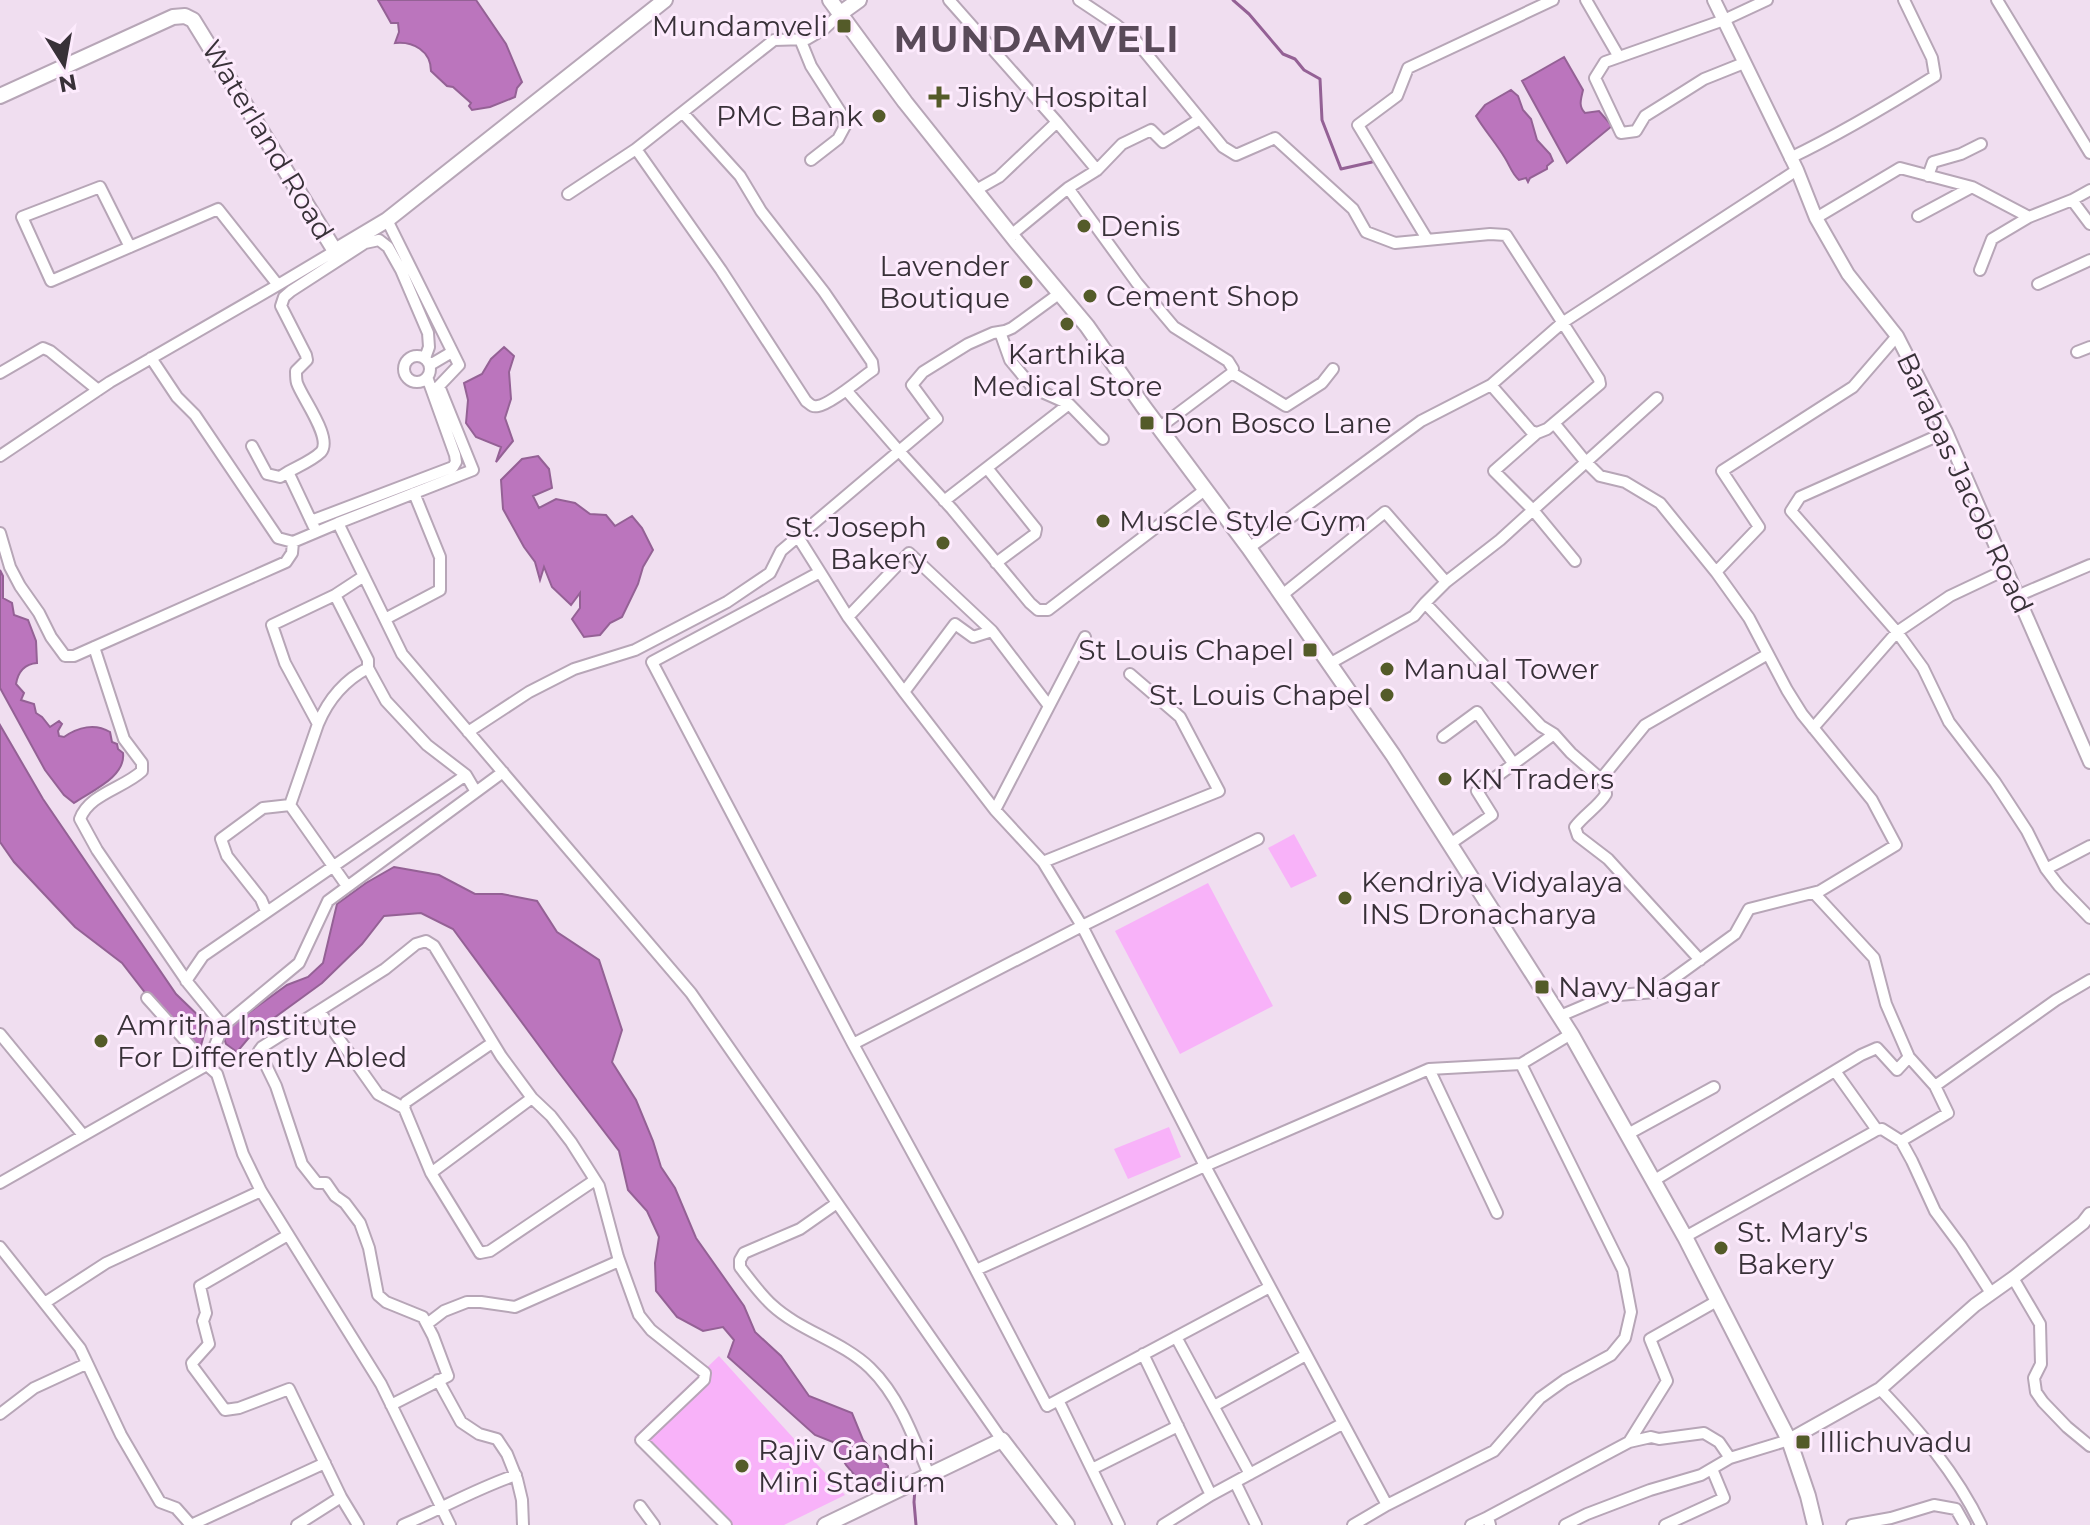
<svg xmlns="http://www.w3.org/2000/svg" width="2090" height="1525" font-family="Montserrat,sans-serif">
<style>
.green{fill:#f8b2f9}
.water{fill:#bb75bd;stroke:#946195;stroke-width:2}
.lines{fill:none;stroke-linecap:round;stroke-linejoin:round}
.stream{stroke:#946195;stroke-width:3}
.minor-casing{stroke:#b7a6b7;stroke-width:14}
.tertiary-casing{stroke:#b7a6b7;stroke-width:16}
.secondary-casing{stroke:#b7a6b7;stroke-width:18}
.minor{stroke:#fff;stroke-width:10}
.tertiary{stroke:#fff;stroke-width:12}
.secondary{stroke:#fff;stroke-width:14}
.poi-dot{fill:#545b29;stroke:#fdebfd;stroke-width:3}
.labels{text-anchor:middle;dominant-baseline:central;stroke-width:6;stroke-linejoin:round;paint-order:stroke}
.poi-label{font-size:28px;fill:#383138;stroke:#fdebfd;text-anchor:start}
.street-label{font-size:28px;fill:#383138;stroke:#fdebfd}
.district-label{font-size:36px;font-weight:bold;letter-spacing:2px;fill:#594a59;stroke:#fdebfd}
</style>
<rect width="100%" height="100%" fill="#f0def0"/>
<path class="green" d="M1294,834l23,42 -26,12 -23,-40z
M1208,883l65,123 -93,48 -65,-123z
M1169,1127l12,30 -53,22 -14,-30z
M719,1356l126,139 -61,30h-56l-94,-88z"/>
<path class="water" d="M476,0l30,44 16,38 -5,6 -2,9 -25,10 -18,3 -3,-4 2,-3 -18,-16 -6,-1 -16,-15c0,-20 -18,-30 -36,-28l4,-11 -1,-9h-7l-13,-23z
M1564,57l19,33c-2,9 -5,16 2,23l14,-2 13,15 -45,37 -45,-82z
M1511,90l7,6 5,14 8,9 6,21 13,14 3,7 -6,5v3l-17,9 -2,4 -2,-4 -7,2c-7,-6 -9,-14 -14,-22 -9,-15 -20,-27 -29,-42l9,-11z
M504,347l10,9 -5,16 2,27 -6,19 8,23 -17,21 5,-15 -25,-10 -10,-14 2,-23 -4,-17 18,-9 9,-15z
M538,456l11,13 3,19 -19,8 6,12 17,-9 19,4 15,11 16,1 9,11 17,-10 10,12 11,22 -10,17 -5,17 -16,33 -12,6 -10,12 -16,2 -12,-18 8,-11v-15l-9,12 -19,-18 -8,-20 -4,13 -5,-18 -11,-15 -21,-38 -2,-29 21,-21z
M0,570l3,6v22l9,5 2,12 14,5 8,21 1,22c-12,1 -19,9 -21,21l8,9 -3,7 13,4 2,9 6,4 8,10 9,-6 3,3 -4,7 1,5 5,1c14,-10 31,-14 46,-5l2,10 5,2 1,5 5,4c3,24 -32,38 -49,50l-10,-8 -19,-25 -45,-82z
M0,725l43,74 133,195 31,30 -7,25 -33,-28 -45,-58 -47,-36 -61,-65 -14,-20z
M394,867l45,8 36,19h27l35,7 20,31 42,28 23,70 -10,32 24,38 17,41 8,26 14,21 21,50 48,68 11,26 26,24 28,40 43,17 11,27 25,26 1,14 -22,10 -21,-25 -13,-23 -18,-7 -87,-78 6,-17 -11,-13 -20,4 -26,-14 -21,-26 -1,-28 4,-26 -12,-26 -19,-21 -9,-39 -62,-81 -104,-141 -32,-16 -37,3 -22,28 -40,39 -70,51 -15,18 -11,-8 -4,-12 65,-47 21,-8 15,-14 14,-59 29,-21z"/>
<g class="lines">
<path class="stream" d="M1233,0l16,14 34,40 12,5 9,11 16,9 2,41 19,49 31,-7
M888,1480h16
M915,1489l-1,13 2,23"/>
<g class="minor-casing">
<path id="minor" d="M949,0l108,122 -58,55 -23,13
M1079,0l36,24 21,17 87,106 13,8 39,-17 78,71 13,23 29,11 95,-9 16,1 93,144 1,5 -53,45 -10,4 -6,-2 -40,-46
M1586,0l33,57
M1997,0l93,153
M800,39l11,27 32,50 2,10 -7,13 -27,21
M1744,63l-40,16 -19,12 -40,25 -9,15 -15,2 -26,-55 10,-16 119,-42 43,-20
M683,113l57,63 21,35 63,81 48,70 1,8c-12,8 -42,34 -55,36 -6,1 -7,-1 -12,-5l-85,-131 -85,-121 138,-109 33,-1 17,-10 17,-16
M1057,122l40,48 -29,18
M1790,158c50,-24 97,-52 145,-82l-3,-18 -28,-58
M1097,170l25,-26 29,-14 12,12 37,-23
M1928,176l5,-14 28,-8 20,-10
M568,194l68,-45
M2072,200l18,-10
M1918,216l54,-29
M1816,218l84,-50 72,19 57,30
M387,220l72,145 -20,21 34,84 -135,53 64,131 289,339 311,447
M1011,235l57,-47 69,95 37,44 54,34 5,8 -1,4 -72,54
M1427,239l-69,-114 39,-29 11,-28 145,-68
M130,247l-30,-60 -78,30 29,64 167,-72 60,76 57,-34
M1980,270l12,-31 37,-22 43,-17 18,24
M2038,284l52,-24
M1000,332l10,28 23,28 36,16 34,35
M2077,352l13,-5
M404 369a13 13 0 1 1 26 0a13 13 0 1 1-26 0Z
M151,358l26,39 18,18 83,123 15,4 45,-19
M430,365l22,-13
M0,373l43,-25 7,3 48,39
M1232,373l54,33 36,-23 11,-14
M846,390l53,61 38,-32 -25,-34 11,-13 45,-28 25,-11 12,-2 7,-3 48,-35
M1554,423l31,38 15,15 25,6 35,21 56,69
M1946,432l-146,65 -9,14 106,121 26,36 26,54 46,60 32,49 19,38 13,17 31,32
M1537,433l-43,38 39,39 124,-112
M252,446l15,28 13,3 8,-5 26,55
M0,456l110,-74 168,-97
M987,468l49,61 -1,5 -39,29
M288,472c11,-6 25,-12 33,-20 12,-14 -19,-54 -24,-69 -1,-3 -1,-9 -1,-12l11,-11 -1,-5 -25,-49 3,-9 7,-6 74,-48 14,-3 9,7 13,23 27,63 1,14 -4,11
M944,501l125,-97
M311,521l142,-54 3,-5 -1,-7 -28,-78
M0,533l10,34 10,19 19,27 12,24 14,19h9l212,-94 6,-9 1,-11
M798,537l22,35
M1249,548l172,-127 70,-36 71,-62 235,-153
M335,595l-63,30 13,38 33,61c10,-24 27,-44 50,-56v-8l-33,-65 29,-19
M1281,596l104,-84 61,70 54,-42 33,-30 42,51
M2017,596l73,-31
M1425,603l21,-21
M848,617l61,-64 83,78
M385,619l55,-29v-33l-26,-64
M94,647l30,92 18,24v8c-18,17 -53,23 -62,48l17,31 91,133 35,43
M1329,664l85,-48 11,-13 116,123 13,8 17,19 30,26 44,-54 123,-71
M368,668l18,33 41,44 39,30 10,17
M904,692l51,-68 18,13 19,-6 57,75
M318,724l-28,81 57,81
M1813,728l84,-96 53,-36 55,-26
M468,732l61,-40 45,-23 61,-19 92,-48 43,-29 11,-22 118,-100 53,58 78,94 8,7h10l158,-121
M1443,737l34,-25 36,51
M1601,779l3,4 2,11c-7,12 -22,21 -31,33l3,9 30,23 92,101
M995,810l90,-173
M1450,844l42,-29 -15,-24 77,-57
M1043,862l176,-71 -39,-74 -50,-43
M2046,869l44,-23
M1814,893l60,65 12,46 23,53
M266,911l-5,-12 -34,-43 -6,-17 42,-31 27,-3
M186,981l17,-25 263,-181
M147,998l60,67 10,9 26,80 18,37 120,193 69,141
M320,1012l58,82 26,14
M1560,1016l47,-20 48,-4 80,-58 14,-25 71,-18 76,-46 -24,-45 -70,-86 -15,-24 -38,-72 -33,-46 43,-45 -37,-56 131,-84 44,-51
M0,1034l83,101
M853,1044l229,-118 176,-87
M1429,1069l68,144
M1835,1071l42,59
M532,1098l-101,75 49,80 10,-2 105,-71
M1628,1134l86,-47
M1901,1141l11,20 23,50 26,35 30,47
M431,1173l-27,-65 2,-6 86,-59
M1653,1181l208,-126 16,-7 20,22 12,-13 26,29
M0,1183l207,-118 16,-39 76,-63 29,-62 175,-129
M837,1203l-37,26 -56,24 -4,7v7c10,13 20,27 32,38 28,26 70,36 98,63 29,28 44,70 59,107
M288,1235l-88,51 6,27 -3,8 6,23 -17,19 1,4 32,43 14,-2 50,-19 52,108
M1685,1237l192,-107 5,-1 19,12 47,-28 -13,-27 121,-86 34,-20
M0,1247l80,101 41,87 39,67 16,6 15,17
M976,1270l229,-104 224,-97 92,-5 50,-30
M2013,1278l27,46 1,40 -7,14 2,14 7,10 24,25 23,19
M1270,1287l-223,119 -88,-168 -106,-194 -201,-382 168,-90 28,45 56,75 91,118 48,52 39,64 123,240 182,339 107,-54 46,-53 25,-18 46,-25 14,-17 6,-26 -8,-42 -102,-206
M46,1302l60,-39 155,-72
M427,1324l17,-13 23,-9h14l34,5 104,-46
M1176,1337l74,137
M1143,1354l68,141 24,-13 21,43
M438,1380l23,42 18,12 18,5 10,15 10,25 5,21 1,25
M1880,1389c39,41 76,84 101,136
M1058,1400l61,125
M391,1405l57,-29 -15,-40 -10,-19 -37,-15 -8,-7 -9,-47 -9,-25 -15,-20 -10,-7 -9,-13h-9l-15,-19 -26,-78 -17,-35 3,-4 123,-78 31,-25 10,-3 8,5 67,110 31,42 19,18 20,26 28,44 19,71 21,58 12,15 54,43 -1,7 -63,60 85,85
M1214,1406l92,-51
M0,1414l34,-26 52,-24
M1629,1442l22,-5 8,2 45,-6 15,9 11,16
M1092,1469l86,-43
M1235,1482l107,-58
M640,1506l14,19
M191,1525l134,-62
M297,1525l44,-28 17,28
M403,1525c38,-16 74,-37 113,-50
M1163,1525l48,-30
M1353,1525l34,-20
M1471,1525l17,-8
M1490,1525l-2,-8 141,-75 38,-61 -17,-42 67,-38
M1565,1525l22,-11 63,-24 51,-15 29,-17 59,-18
M1665,1525l59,-27 -12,-29
M1852,1525l39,-7 43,-13 22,4 9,16"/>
</g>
<g class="tertiary-casing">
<path id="tertiary" d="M1714,0l83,170 19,48 32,56 49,62 49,96 144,330
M1789,1440l91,-51 95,-84 38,-27 70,-55 7,-9"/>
</g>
<g class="secondary-casing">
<path id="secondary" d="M830,0l75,102 110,138 72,86 56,80 106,142 144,207 178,279 114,203 104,203 19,56 7,29
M841,13l18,-13
M0,96l173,-79 12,-1 8,4 142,231 52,-31 278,-220
M825,1525l177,-85 65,85"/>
</g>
<use href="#minor" class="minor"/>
<use href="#tertiary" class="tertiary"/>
<use href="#secondary" class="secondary"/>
</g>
<g class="poi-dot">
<rect x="836" y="18" width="16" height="16" rx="4"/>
<path d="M935 85h8v8h8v8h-8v8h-8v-8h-8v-8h8z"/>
<circle cx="879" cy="116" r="8"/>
<circle cx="1084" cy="226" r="8"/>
<circle cx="1026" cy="282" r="8"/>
<circle cx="1090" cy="296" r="8"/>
<circle cx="1067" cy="324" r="8"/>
<rect x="1139" y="415" width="16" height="16" rx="4"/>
<circle cx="1103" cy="521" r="8"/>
<circle cx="943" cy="543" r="8"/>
<rect x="1302" y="642" width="16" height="16" rx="4"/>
<circle cx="1387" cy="669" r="8"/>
<circle cx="1387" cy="695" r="8"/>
<circle cx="1445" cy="779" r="8"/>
<circle cx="1345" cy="898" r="8"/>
<rect x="1534" y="979" width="16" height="16" rx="4"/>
<circle cx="101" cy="1041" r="8"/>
<circle cx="1721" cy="1248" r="8"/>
<rect x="1795" y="1434" width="16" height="16" rx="4"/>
<circle cx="742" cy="1466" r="8"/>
</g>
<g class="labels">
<g class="poi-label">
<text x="828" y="26" text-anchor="end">Mundamveli</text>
<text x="957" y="97">Jishy Hospital</text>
<text x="863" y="116" text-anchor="end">PMC Bank</text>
<text x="1100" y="226">Denis</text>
<text x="1010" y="266" text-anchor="end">Lavender<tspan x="1010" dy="32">Boutique</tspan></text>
<text x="1106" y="296">Cement Shop</text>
<text x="1067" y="354" text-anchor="middle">Karthika<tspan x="1067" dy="32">Medical Store</tspan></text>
<text x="1163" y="423">Don Bosco Lane</text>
<text x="1119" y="521">Muscle Style Gym</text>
<text x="927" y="527" text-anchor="end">St. Joseph<tspan x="927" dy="32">Bakery</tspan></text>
<text x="1294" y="650" text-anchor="end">St Louis Chapel</text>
<text x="1403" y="669">Manual Tower</text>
<text x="1371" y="695" text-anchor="end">St. Louis Chapel</text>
<text x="1461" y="779">KN Traders</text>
<text x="1361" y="882">Kendriya Vidyalaya<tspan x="1361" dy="32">INS Dronacharya</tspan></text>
<text x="1558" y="987">Navy Nagar</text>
<text x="117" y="1025">Amritha Institute<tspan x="117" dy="32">For Differently Abled</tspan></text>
<text x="1737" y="1232">St. Mary's<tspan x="1737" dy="32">Bakery</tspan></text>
<text x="1819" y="1442">Illichuvadu</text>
<text x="758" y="1450">Rajiv Gandhi<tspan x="758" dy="32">Mini Stadium</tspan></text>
</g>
<g class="street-label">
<text transform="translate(268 140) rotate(59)">Waterland Road</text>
<text transform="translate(1965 483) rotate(65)">Barabas Jacob Road</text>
</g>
<g class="district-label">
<text x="1037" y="39">MUNDAMVELI</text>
</g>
</g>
<g transform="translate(64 64) rotate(169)" stroke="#fdebfd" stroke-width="6" paint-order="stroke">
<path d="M0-6L14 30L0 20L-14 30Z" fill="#383138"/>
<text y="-12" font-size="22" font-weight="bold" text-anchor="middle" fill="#383138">N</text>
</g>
</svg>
